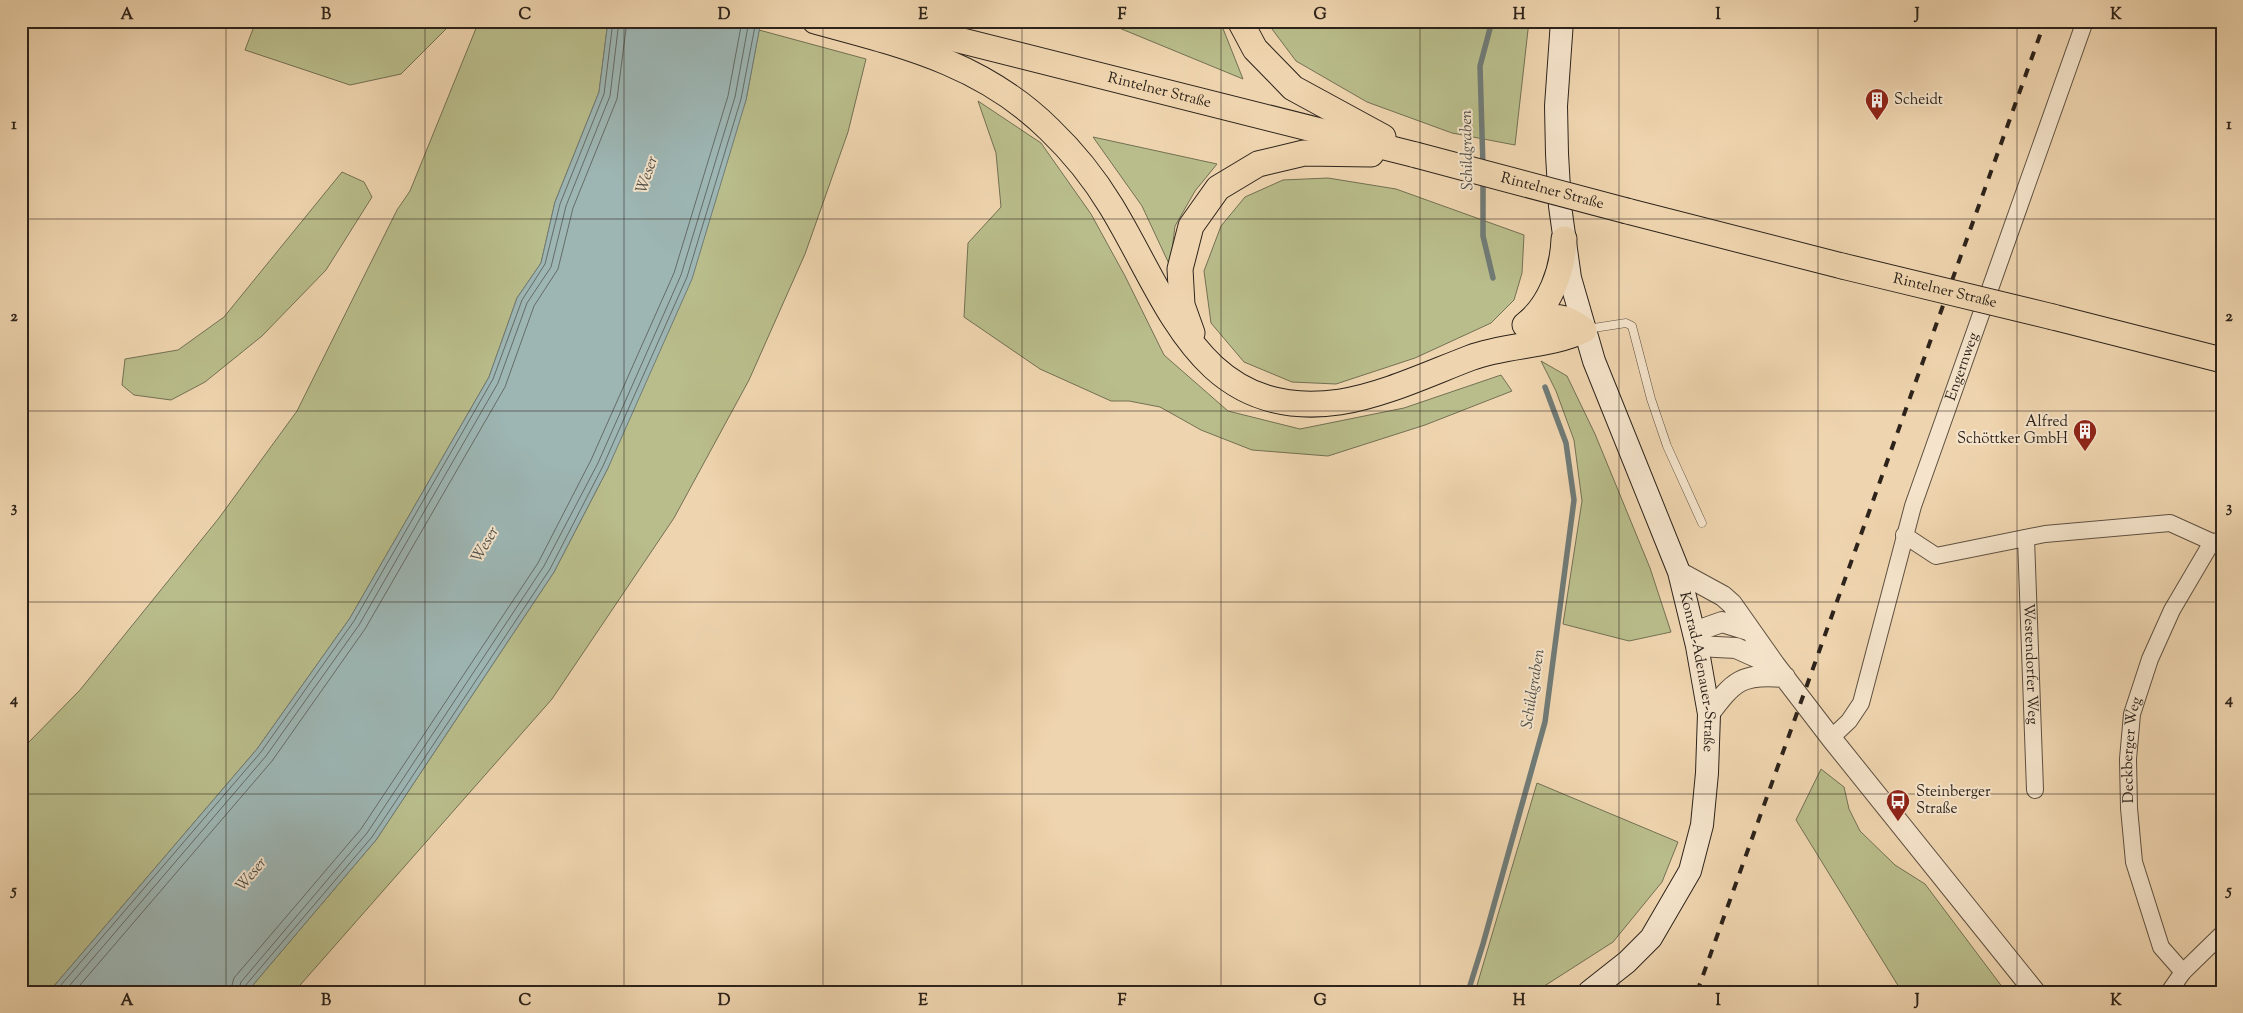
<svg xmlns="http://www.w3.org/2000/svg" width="2243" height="1013" font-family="'Sorts Mill Goudy',serif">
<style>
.green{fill:#b9bd8b;stroke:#737053}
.water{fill:#9db6b4;stroke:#707b77}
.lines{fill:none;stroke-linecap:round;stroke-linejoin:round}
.shore{stroke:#656c68;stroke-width:1}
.stream{stroke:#707b77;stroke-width:5.5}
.service-casing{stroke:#5e5040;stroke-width:9}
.minor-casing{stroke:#5e5040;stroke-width:18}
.tertiary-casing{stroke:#5e5040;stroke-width:22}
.secondary-casing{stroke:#2d231b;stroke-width:24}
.primary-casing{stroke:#2d231b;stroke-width:27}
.service{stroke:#f5e4cb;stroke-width:8}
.minor{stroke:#f5e4cb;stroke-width:16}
.tertiary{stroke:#f5e4cb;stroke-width:20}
.secondary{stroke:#f5e4cb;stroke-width:22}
.primary{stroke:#efd5af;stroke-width:25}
.rail{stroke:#2d231b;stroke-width:4;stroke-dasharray:9 9;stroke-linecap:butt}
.primary-bridge-casing{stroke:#2d231b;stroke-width:27;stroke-linecap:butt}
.primary-bridge{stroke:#efd5af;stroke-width:25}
.grid{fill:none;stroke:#2d231b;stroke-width:1;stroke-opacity:0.55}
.labels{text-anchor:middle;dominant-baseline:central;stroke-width:4;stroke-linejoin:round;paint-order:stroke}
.street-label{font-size:15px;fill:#2d231b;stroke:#f5e4cb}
.poi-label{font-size:15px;fill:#2d231b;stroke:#f5e4cb;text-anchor:start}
.water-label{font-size:16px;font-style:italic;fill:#4f4f49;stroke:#f5e4cb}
.neatline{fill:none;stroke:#2d231b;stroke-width:2}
.grid-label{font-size:16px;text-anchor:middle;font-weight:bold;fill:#2d231b}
</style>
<rect width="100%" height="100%" fill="#efd5af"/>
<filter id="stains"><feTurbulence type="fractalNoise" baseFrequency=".004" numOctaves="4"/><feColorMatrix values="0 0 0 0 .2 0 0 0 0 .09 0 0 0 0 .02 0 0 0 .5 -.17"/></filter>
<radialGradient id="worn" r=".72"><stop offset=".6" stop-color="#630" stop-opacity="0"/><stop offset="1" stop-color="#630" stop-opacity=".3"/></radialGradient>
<path class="green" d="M256,21h198l-53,53 -51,11 -105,-35z
M479,21h129l-9,71 -44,110 -14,61 -24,35 -28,79 -139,241 -93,131 -203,237 -7,6h-26v-244l7,-5 52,-53 139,-172 78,-107 100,-201 13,-19z
M1109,21h111l23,58 -136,-56z
M1266,21h263l-14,124 -63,-12 -85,-31 -71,-41z
M759,30l107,29 -18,73 -43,122 -56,126 -75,138 -122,181 -258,293h-47l129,-152 178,-268 54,-104 138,-368z
M978,101l63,42 50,71 34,62 39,79 64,56 72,18 104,-21 97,-33 11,16 -87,34 -97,31 -76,-6 -51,-20 -41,-23 -31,-6h-18l-71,-32 -76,-52 4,-74 33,-36 -5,-54z
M1093,137l124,27 -22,27 -20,35 -5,40 -28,-60z
M342,172l22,10 8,15 -46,73 -64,66 -57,46 -34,18 -37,-5 -12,-10 3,-26 53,-9 46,-33z
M1328,178l68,11 128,46 -2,38 -8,27 -23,23 -76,35 -79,26 -44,-2 -48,-20 -33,-39 -7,-52 17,-45 24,-29 38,-17z
M1541,361l26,15 28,58 55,134 21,64 -42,9 -66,-17 19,-123 -8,-61 -18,-49z
M1821,769l23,18 5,22 11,22 35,34 30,19 81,108h-104l-106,-172z
M1537,783l141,59 -16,40 -49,60 -78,50h-60z"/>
<path class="water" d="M608,21h153l-15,79 -54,179 -84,189 -54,104 -178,268 -129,152h-200l7,-6 203,-237 93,-131 139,-241 28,-79 24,-35 14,-61 44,-110z"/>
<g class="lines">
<path class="shore" d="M55,992l206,-240 93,-131 139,-242 29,-79 23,-36 15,-60 44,-110 9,-73
M64,992l202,-236 93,-131 139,-242 29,-80 24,-36 15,-61 44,-110 9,-75
M74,992l198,-231 93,-132 140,-242 29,-81 24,-37 15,-61 44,-109 10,-78
M230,992l4,-14 127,-149 177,-266 53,-103 83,-187 54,-177 14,-75
M238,992l3,-10 126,-149 177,-267 54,-103 83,-188 54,-178 14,-76
M244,992l1,-6 127,-149 178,-268 53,-103 84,-189 54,-178 15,-78"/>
<path class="stream" d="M1483,167l-3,-101 12,-45
M1483,179v57l10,42
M1468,992l15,-48 62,-222 29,-222 -8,-57 -21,-56"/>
<g class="service-casing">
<path id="service" d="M1587,329l39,-6 6,3 19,73 16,47 35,77"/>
</g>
<g class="minor-casing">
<g id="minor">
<path d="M1904,535l32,21 109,-22 125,-11 42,19"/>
<path id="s1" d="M2026,538l9,252"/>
<path id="s2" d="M1831,738l18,-17 12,-18 52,-197 172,-485"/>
<path id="s3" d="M2183,972l-22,-25 -27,-85 -5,-54 -1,-49 4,-45 18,-55 22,-49 40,-68 10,-1"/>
<path d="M2169,992l14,-20 39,-38"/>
</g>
</g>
<g class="tertiary-casing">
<path id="tertiary" d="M1679,572l44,24 9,8 43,61 56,73 204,254
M1694,632l28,-10 29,9
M1697,646l39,2 38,17
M1709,714c25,-33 32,-41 76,-37"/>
</g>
<g class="secondary-casing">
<g id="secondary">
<path id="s4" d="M1562,21l-6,85 1,48 3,52 10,72 24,83 85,211 18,74 12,68 -2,59 -5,52 -12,46 -39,67 -24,24 -38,30"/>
</g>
</g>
<g class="primary-casing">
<g id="primary">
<path d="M815,21c88,24 167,42 234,108 24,23 45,49 62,77 58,95 89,216 229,196 44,-7 88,-28 130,-44 37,-14 78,-11 114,-28 -21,-16 -29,-14 -54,-9"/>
<path id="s5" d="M883,21l533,134"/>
<path d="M1240,21l15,28 38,39 90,49"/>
<path d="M1627,211l215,55"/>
<path d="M2053,317l169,43"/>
<path d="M1525,325c25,-19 38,-55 39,-86"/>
<path d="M1192,333l-10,-28 -2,-36 11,-43 27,-38 40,-24 46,-11 67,1"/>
</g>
</g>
<use href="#service" class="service"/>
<use href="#minor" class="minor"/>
<use href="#tertiary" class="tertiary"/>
<use href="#secondary" class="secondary"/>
<use href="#primary" class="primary"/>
<path class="rail" d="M1697,992l348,-971"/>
<g class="primary-bridge-casing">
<g id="primary-bridge">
<path id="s6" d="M1416,155l211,56"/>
<path id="s7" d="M1842,266l211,51"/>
</g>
</g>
<use href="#primary-bridge" class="primary-bridge"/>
</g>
<path class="grid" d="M226,21v971M425,21v971M624,21v971M823,21v971M1022,21v971M1221,21v971M1420,21v971M1619,21v971M1818,21v971M2017,21v971M21,219h2201M21,411h2201M21,602h2201M21,794h2201"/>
<defs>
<g id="building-pin" transform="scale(1.25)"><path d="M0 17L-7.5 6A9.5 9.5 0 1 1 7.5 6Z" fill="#8f2418" stroke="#f5e4cb"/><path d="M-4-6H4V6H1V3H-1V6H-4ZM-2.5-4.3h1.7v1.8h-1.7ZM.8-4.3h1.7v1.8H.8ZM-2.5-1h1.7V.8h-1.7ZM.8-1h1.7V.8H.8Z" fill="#fff"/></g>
<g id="bus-pin" transform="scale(1.25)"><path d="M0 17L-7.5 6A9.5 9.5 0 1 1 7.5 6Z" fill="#8f2418" stroke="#f5e4cb"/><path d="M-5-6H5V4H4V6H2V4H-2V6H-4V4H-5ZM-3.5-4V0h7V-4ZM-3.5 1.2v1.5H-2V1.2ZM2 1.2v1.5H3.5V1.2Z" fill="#fff"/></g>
</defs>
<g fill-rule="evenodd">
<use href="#building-pin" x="1877" y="100"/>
<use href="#building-pin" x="2085" y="431"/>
<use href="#bus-pin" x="1898" y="801"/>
</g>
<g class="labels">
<g class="street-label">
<text stroke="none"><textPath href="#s5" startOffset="285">Rintelner Straße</textPath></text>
<text stroke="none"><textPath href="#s6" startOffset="141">Rintelner Straße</textPath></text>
<text stroke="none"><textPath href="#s7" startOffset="106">Rintelner Straße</textPath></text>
<text stroke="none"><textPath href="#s2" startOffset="398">Engernweg</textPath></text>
<text stroke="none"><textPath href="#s1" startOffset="126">Westendorfer Weg</textPath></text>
<text stroke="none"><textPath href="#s4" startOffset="674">Konrad-Adenauer-Straße</textPath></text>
<text stroke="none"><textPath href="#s3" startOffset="235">Deckberger Weg</textPath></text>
</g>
<g class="poi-label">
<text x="1894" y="100">Scheidt</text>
<text x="2068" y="422" text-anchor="end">Alfred<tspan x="2068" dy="17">Schöttker GmbH</tspan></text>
<text x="1916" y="792">Steinberger<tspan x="1916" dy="17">Straße</tspan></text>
</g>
<g class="water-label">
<text transform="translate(1468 150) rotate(-91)">Schildgraben</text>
<text transform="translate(648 175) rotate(-71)">Weser</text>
<text transform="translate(486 545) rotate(-60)">Weser</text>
<text transform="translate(1534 689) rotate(-81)">Schildgraben</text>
<text transform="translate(252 875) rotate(-50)">Weser</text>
</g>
</g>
<rect width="2243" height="1013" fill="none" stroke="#efd5af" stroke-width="55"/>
<rect x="28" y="28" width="2188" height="958" class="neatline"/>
<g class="grid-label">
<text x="127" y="19">A</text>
<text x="326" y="19">B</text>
<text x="525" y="19">C</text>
<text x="724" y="19">D</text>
<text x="923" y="19">E</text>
<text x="1122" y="19">F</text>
<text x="1320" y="19">G</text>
<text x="1519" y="19">H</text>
<text x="1718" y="19">I</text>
<text x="1917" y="19">J</text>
<text x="2116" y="19">K</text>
<text x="14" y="129">1</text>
<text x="2229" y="129">1</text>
<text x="14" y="321">2</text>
<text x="2229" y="321">2</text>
<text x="14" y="512">3</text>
<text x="2229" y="512">3</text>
<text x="14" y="704">4</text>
<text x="2229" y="704">4</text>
<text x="14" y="895">5</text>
<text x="2229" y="895">5</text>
<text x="127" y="1005">A</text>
<text x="326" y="1005">B</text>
<text x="525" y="1005">C</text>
<text x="724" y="1005">D</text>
<text x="923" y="1005">E</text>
<text x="1122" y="1005">F</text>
<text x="1320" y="1005">G</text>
<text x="1519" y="1005">H</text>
<text x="1718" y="1005">I</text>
<text x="1917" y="1005">J</text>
<text x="2116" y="1005">K</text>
</g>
<rect width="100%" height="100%" filter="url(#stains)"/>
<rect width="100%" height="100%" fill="url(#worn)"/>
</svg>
